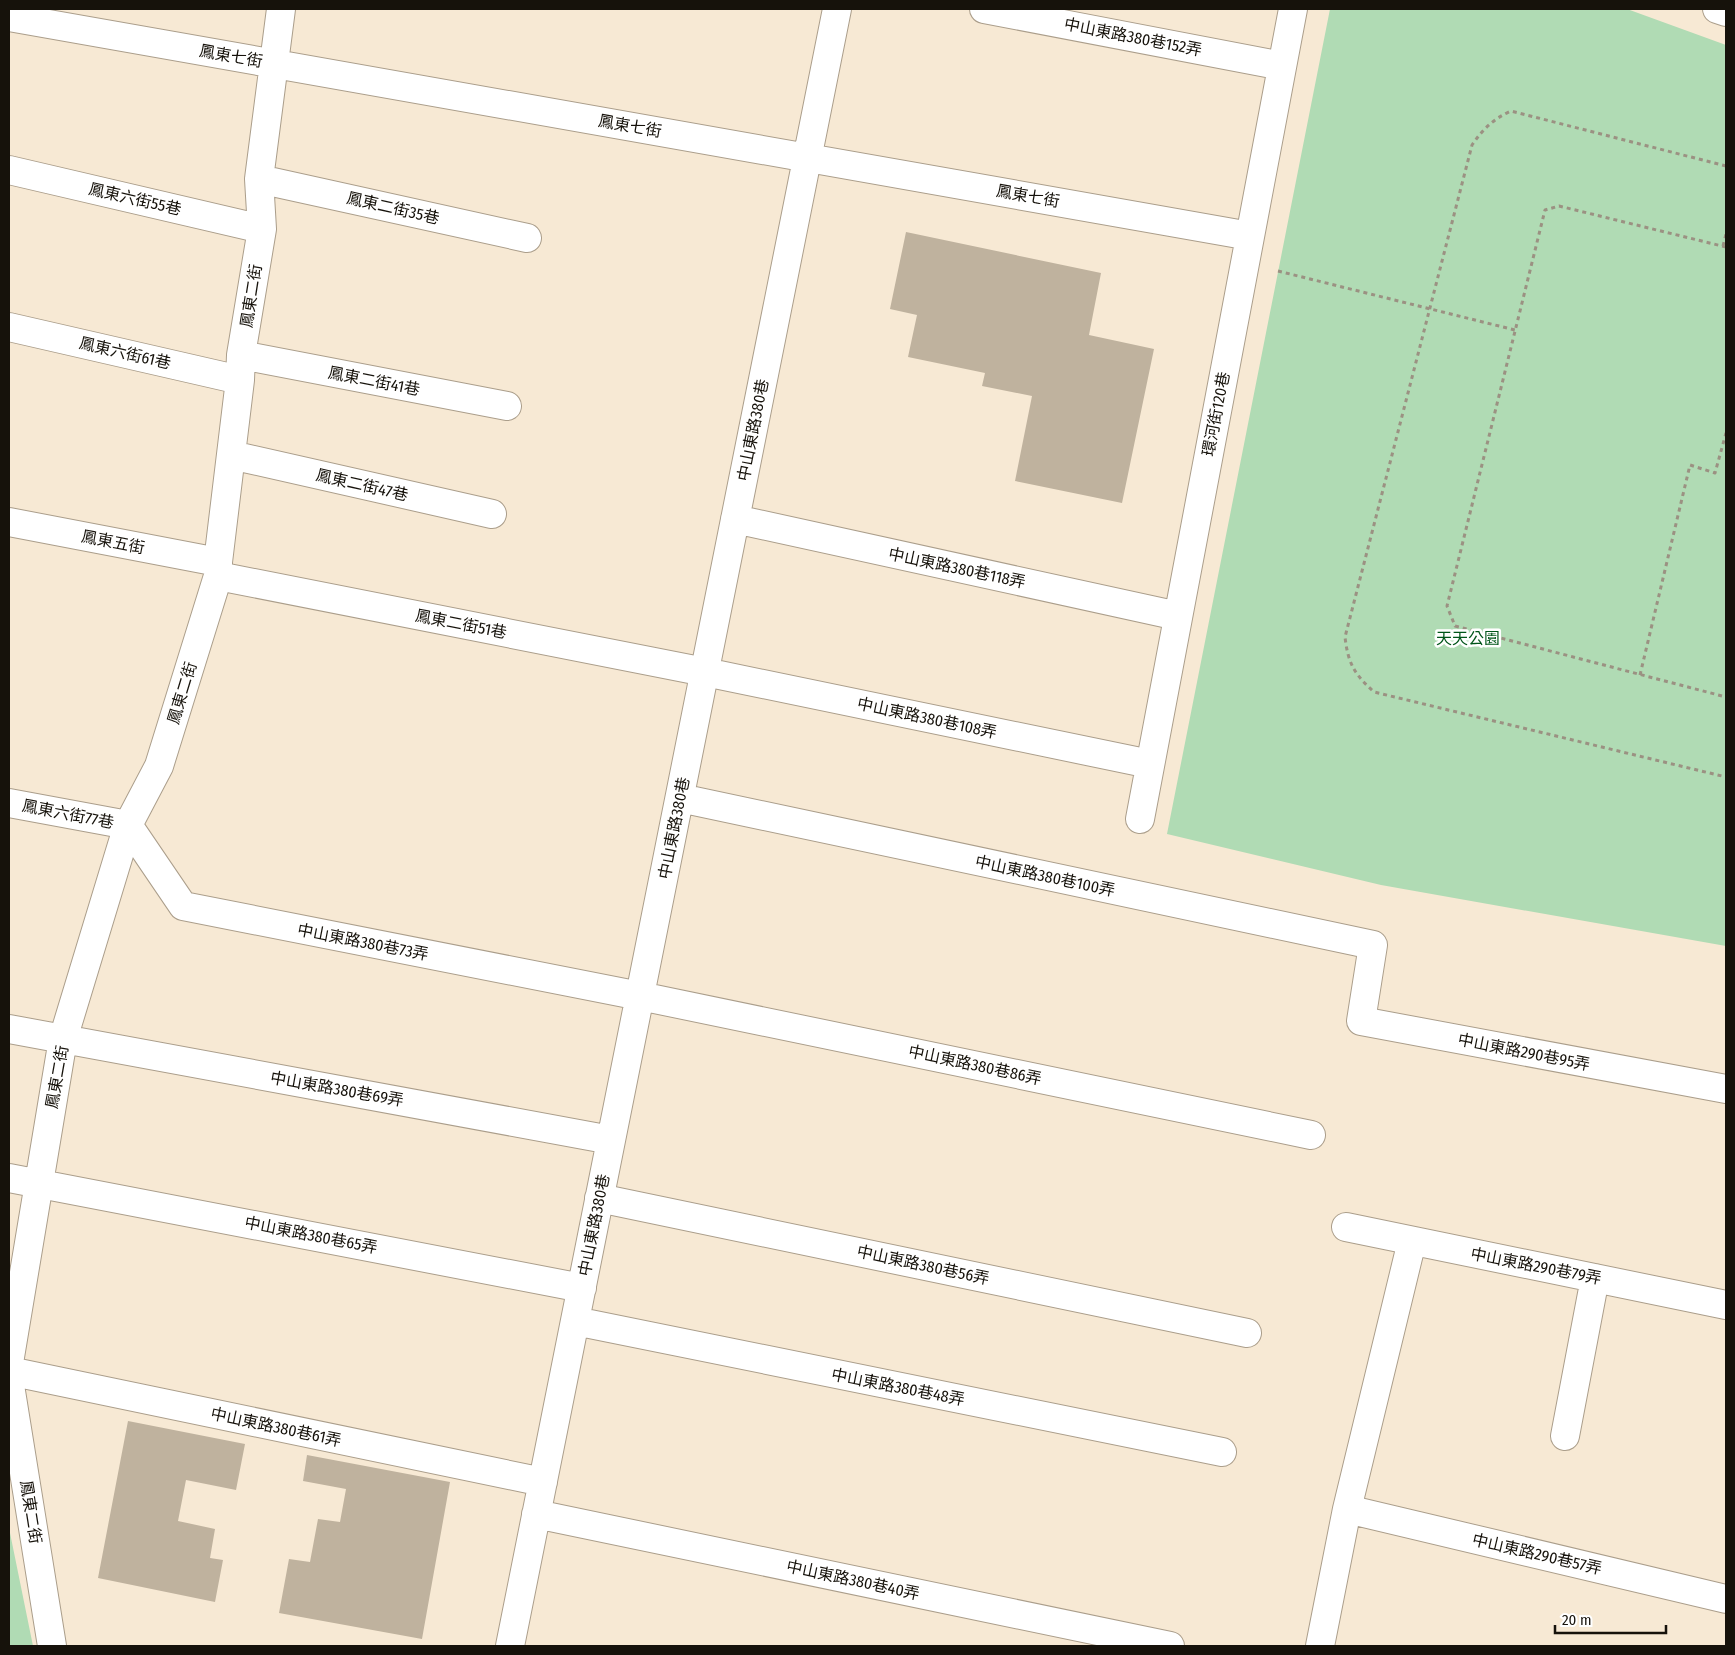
<svg xmlns="http://www.w3.org/2000/svg" width="1735" height="1655" font-family="'Fira Sans Condensed','Noto Sans TC',sans-serif">
<style>
.green{fill:#b0dbb4}
.building{fill:#bfb29e}
.lines{fill:none;stroke-linecap:round;stroke-linejoin:round}
.minor-casing{stroke:#ab9e8b;stroke-width:30}
.path{stroke:#9b9182;stroke-width:3;stroke-dasharray:4 4;stroke-linecap:butt}
.minor{stroke:#fff;stroke-width:28}
.labels{text-anchor:middle;dominant-baseline:central;stroke-width:5;stroke-linejoin:round;paint-order:stroke}
.street-label{font-size:16px;fill:#16120b;stroke:#fff}
.park-label{font-size:16px;fill:#005519;stroke:#fff}
</style>
<rect width="100%" height="100%" fill="#f7e9d4"/>
<path class="green" d="M1330,9h297l99,36v901l-345,-61 -214,-51z
M9,1528l24,118h-24z"/>
<path class="building" d="M906,232l195,41 -12,62 65,14 -32,154 -107,-22 17,-85 -50,-10 3,-13 -77,-16 9,-42 -27,-6z
M128,1421l117,23 -9,46 -50,-10 -8,41 37,8 -5,29 13,2 -8,42 -117,-24z
M307,1455l143,27 -28,157 -143,-26 10,-54 21,3 8,-43 22,3 6,-33 -43,-8z"/>
<g class="lines">
<g class="minor-casing">
<path id="minor" d="M984,9l298,57
M1717,9l9,3
M9,17l1241,219
M9,170l253,59
M259,179l268,59
M9,327l231,53
M241,355l266,51
M231,455l261,59
M735,519l443,97
M9,522l209,40
M218,576l487,96 445,92
M680,798l693,147 -12,76 365,68
M9,803l119,22 55,81 457,90 671,139
M1140,819l153,-810
M9,1029l602,111
M9,1178l573,110
M599,1198l648,135
M1346,1227l380,78
M575,1321l647,131
M9,1363l54,-324 65,-214 31,-59 59,-190v-14l22,-182 1,-25 21,-126 -3,-50 22,-170
M9,1371l534,111
M9,1379l43,267
M1565,1436l30,-158
M1347,1509l379,90
M536,1514l634,132
M510,1646l327,-1637
M1320,1646l27,-137 65,-268"/>
</g>
<path class="path" d="M1726,166l-215,-55c-18,8 -28,18 -39,34l-127,492c3,26 9,37 29,55l352,85
M1723,246l3,-12
M1726,247l-167,-41 -14,4 -98,396 8,20 271,71
M1278,271l237,59
M1640,675l50,-210 25,8 11,-40"/>
<use href="#minor" class="minor"/>
</g>
<g class="labels">
<g class="street-label">
<text transform="translate(1133 37) rotate(11)">中山東路380巷152弄</text>
<text transform="translate(231 56) rotate(10)">鳳東七街</text>
<text transform="translate(630 126) rotate(10)">鳳東七街</text>
<text transform="translate(1028 196) rotate(10)">鳳東七街</text>
<text transform="translate(135 199) rotate(13)">鳳東六街55巷</text>
<text transform="translate(393 208) rotate(13)">鳳東二街35巷</text>
<text transform="translate(251 296) rotate(-81)">鳳東二街</text>
<text transform="translate(125 353) rotate(13)">鳳東六街61巷</text>
<text transform="translate(374 381) rotate(11)">鳳東二街41巷</text>
<text transform="translate(1216 414) rotate(-79)">環河街120巷</text>
<text transform="translate(753 430) rotate(-79)">中山東路380巷</text>
<text transform="translate(362 485) rotate(13)">鳳東二街47巷</text>
<text transform="translate(113 542) rotate(11)">鳳東五街</text>
<text transform="translate(957 568) rotate(12)">中山東路380巷118弄</text>
<text transform="translate(461 624) rotate(11)">鳳東二街51巷</text>
<text transform="translate(182 693) rotate(-73)">鳳東二街</text>
<text transform="translate(927 718) rotate(12)">中山東路380巷108弄</text>
<text transform="translate(68 814) rotate(11)">鳳東六街77巷</text>
<text transform="translate(674 828) rotate(-79)">中山東路380巷</text>
<text transform="translate(1045 876) rotate(12)">中山東路380巷100弄</text>
<text transform="translate(363 942) rotate(11)">中山東路380巷73弄</text>
<text transform="translate(1524 1052) rotate(11)">中山東路290巷95弄</text>
<text transform="translate(975 1065) rotate(12)">中山東路380巷86弄</text>
<text transform="translate(57 1077) rotate(-80)">鳳東二街</text>
<text transform="translate(337 1089) rotate(10)">中山東路380巷69弄</text>
<text transform="translate(594 1225) rotate(-79)">中山東路380巷</text>
<text transform="translate(311 1235) rotate(11)">中山東路380巷65弄</text>
<text transform="translate(923 1265) rotate(12)">中山東路380巷56弄</text>
<text transform="translate(1536 1266) rotate(11)">中山東路290巷79弄</text>
<text transform="translate(898 1387) rotate(11)">中山東路380巷48弄</text>
<text transform="translate(276 1427) rotate(12)">中山東路380巷61弄</text>
<text transform="translate(31 1512) rotate(81)">鳳東二街</text>
<text transform="translate(1537 1554) rotate(13)">中山東路290巷57弄</text>
<text transform="translate(853 1580) rotate(12)">中山東路380巷40弄</text>
</g>
<g class="park-label">
<text x="1468" y="638">天天公園</text>
</g>
</g>
<rect width="1735" height="1655" fill="none" stroke="#16120b" stroke-width="20"/>
<path d="M1555 1625v8h111v-8" fill="none" stroke="#16120b" stroke-width="2.5"/>
<text x="1562" y="1625" font-size="15" fill="#16120b" stroke="#ffffff" stroke-width="4" paint-order="stroke">20 m</text>
</svg>
